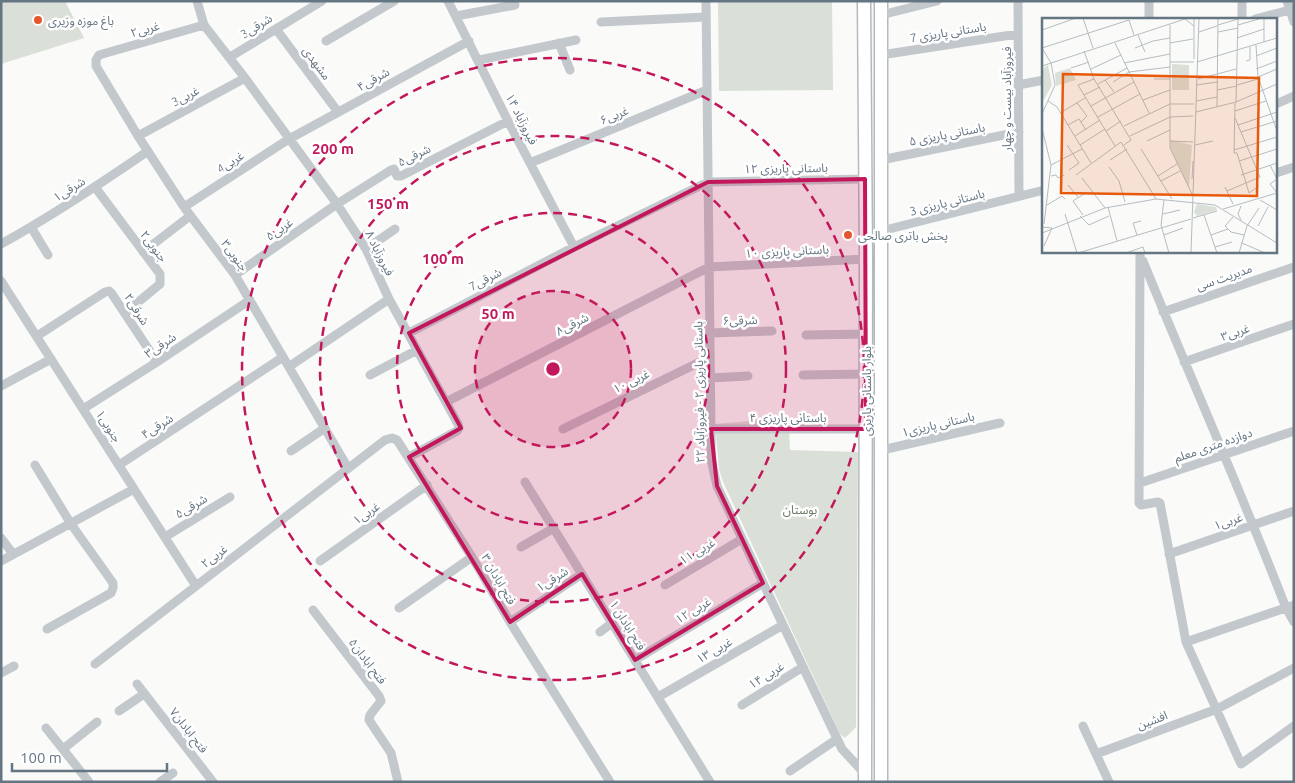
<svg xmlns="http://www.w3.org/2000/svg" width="1295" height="783" font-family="Ubuntu,'Noto Sans Arabic',sans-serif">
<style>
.green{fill:#dadfd7}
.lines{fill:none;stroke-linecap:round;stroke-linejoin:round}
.secondary-casing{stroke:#b3babf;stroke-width:15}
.minor{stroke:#c3c8cc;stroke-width:9}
.secondary{stroke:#fff;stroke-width:12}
.marked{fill:#c2185b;fill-opacity:0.2;stroke:#c2185b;stroke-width:4;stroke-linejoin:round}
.ring{fill:none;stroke:#c2185b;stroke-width:2.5;stroke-dasharray:9 6}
.poi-dot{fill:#e4572e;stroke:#fff;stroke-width:2}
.labels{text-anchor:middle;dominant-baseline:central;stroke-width:5;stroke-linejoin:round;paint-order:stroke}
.poi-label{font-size:12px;fill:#657683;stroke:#fff;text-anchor:start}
.street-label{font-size:12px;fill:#657683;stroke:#fff}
.park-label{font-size:12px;fill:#687a64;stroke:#fff}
.inset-road{fill:none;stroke:#b5bdc2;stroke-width:1}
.view{fill:#e8590c;fill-opacity:0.15;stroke:#e8590c;stroke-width:2.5}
.inset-edge{fill:none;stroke:#657683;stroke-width:2.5}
.centre{fill:#c2185b;stroke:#fff;stroke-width:2.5}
.ring-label{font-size:15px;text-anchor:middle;font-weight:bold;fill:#c2185b;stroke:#fff;stroke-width:5;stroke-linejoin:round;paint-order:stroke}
</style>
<rect width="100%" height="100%" fill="#fafaf8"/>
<path class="green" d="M1,1h64l19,37 -83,26z
M718,1h114l1,89 -114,1z
M772,419l2,12h15l1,19 68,2 -2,275 -11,11 -5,-4 -117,-252 -4,-13 -4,-45z"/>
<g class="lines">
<g class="secondary-casing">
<path id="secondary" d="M864,1l2,258 -1,523
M881,1v781"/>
</g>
<path class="minor" d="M197,1l7,24 41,53 92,126 29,45 23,50 69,125 1,4 -2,3 -48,26
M448,1l60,120 66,126
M706,1l5,428v30l6,27 125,263 23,25
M1018,1l1,195
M1149,1v18
M1287,1l7,21
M881,15l56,-14
M456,16l59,-11
M1242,19v-18
M1255,19l35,-9
M601,22l105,-5
M204,25l-105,30 -3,5v6l42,70 46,71 51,68 113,193
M276,29l62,83
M326,41l68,-40
M559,43l11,27
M881,55l137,-21
M230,57l92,-56
M479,60l97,-20
M1018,85l26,-5
M1276,104l18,-8
M138,136l107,-58
M881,160l138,-28
M530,163l177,-73
M1276,173l18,-6
M95,187l65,87v10l-35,29
M184,207l105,-68 180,-98
M31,227l17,28
M881,231l163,-41
M1,244c51,-28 99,-60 147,-93
M366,249l29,-20
M1140,251l-1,252 2,2 17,-3 2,1 26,139 55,122 53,-38
M143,252l47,-36
M1143,261c47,116 98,230 143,347l8,14
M235,275l102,-71 54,-34 3,-1 3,7h4l107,-55
M1,281l195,305
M1163,312l131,-45
M409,333l165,-86 134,-65 157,-3
M710,333l62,-2
M806,335l60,-1
M37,336l68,-44 4,-1 3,3 45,68
M1184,362l110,-38
M290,366l99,-67
M370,375l47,-25
M803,375l63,-1
M710,378l38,-2
M1,386l50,-27
M446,402l263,-135 157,-8
M83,409l74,-47 93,-62
M563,429l147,-72
M711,429h155
M882,450l118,-27
M291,451l34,-23
M35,465l36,59 42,59v5l-2,5 -64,36
M119,465l164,-108
M525,482l185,300
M1140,483l154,-52
M165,537l65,-40
M1,538l12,16
M521,547l33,-19
M1169,554l125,-43
M1,561l133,-72
M320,561l107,-76
M665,585l77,-46
M399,608l73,-51
M313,610l66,86 2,5 -11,14 -1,5 22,33 7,29
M510,622l72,-48
M600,632l12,-9
M1186,642l108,-37
M635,660l128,-77
M95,664l290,-224 7,-2 5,2 75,117 38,65 100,160
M1,673l13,-7
M137,684l76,98
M658,697l125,-72
M742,705l61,-38
M119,711l25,-17
M1083,726l26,56
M46,728l43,54
M63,749l34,-27
M1096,754l121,-45 77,-41
M790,771l47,-32
M160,782l13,-9"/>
<use href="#secondary" class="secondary"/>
</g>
<path class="marked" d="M865,179l1,250h-155l6,57 46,97 -128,77 -53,-86 -72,48 -101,-165 52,-29 -52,-95 299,-151z"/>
<circle cx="553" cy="369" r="78" fill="#c2185b" fill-opacity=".12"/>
<g class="ring">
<circle cx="553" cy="369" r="78"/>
<circle cx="553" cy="369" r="156"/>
<circle cx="553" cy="369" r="233"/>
<circle cx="553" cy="369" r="311"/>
</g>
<g class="poi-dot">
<circle cx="38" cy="20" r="5"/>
<circle cx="848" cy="235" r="5"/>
</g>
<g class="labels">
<g class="poi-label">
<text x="48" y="20">باغ موزه وزیری</text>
<text x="858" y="235">پخش باتری صالحی</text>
</g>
<g class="street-label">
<text transform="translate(256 26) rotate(-32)">شرقی3</text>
<text transform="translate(145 29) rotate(-16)">غربی۲</text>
<text transform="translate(948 32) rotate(-9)">باستانی پاریزی 7</text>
<text transform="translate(317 63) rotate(53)">مشهدی</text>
<text transform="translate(373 79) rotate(-29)">شرقی۴</text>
<text transform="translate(185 96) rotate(-28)">غربی3</text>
<text transform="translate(1006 99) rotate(-90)">فیروزآباد بیست و چهار</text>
<text transform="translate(614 115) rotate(-22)">غربی۶</text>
<text transform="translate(522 119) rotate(63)">فیروزآباد ۱۴</text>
<text transform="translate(947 134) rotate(-11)">باستانی پاریزی ۵</text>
<text transform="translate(414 155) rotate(-26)">شرقی۵</text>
<text transform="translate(230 162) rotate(-33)">غربی4</text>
<text transform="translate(786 168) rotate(-1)">باستانی پاریزی ۱۲</text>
<text transform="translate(69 189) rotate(-32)">شرقی۱</text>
<text transform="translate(947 202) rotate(-14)">باستانی پاریزی 3</text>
<text transform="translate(279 229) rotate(-35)">غربی۵</text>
<text transform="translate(154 246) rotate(53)">جنوبی۲</text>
<text transform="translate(787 251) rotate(-3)">باستانی پاریزی ۱۰</text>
<text transform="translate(380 253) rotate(63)">فیروزآباد ۸</text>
<text transform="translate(235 255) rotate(54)">جنوبی۳</text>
<text transform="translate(1224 277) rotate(-19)">مدیریت سی</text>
<text transform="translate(485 279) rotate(-28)">شرقی7</text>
<text transform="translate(137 309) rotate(57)">شرقی۲</text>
<text transform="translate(740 320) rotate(-2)">شرقی۶</text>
<text transform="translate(572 324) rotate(-27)">شرقی۸</text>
<text transform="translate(1235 332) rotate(-19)">غربی۳</text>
<text transform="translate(160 345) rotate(-34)">شرقی۳</text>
<text transform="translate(631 381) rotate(-26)">غربی ۱۰</text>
<text transform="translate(866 391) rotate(-90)">بلوار باستانی پاریزی</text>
<text transform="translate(699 392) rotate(-91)">باستانی پاریزی ۲ - فیروزآباد ۲۲</text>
<text x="788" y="417">باستانی پاریزی ۴</text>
<text transform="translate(938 424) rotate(-13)">باستانی پاریزی۱</text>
<text transform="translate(109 426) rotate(57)">جنوبی۱</text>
<text transform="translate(157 426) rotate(-33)">شرقی۴</text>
<text transform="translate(1213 445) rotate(-19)">دوازده متری معلم</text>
<text transform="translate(191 506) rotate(-31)">شرقی۵</text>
<text transform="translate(366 513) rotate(-35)">غربی۱</text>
<text transform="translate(1228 521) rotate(-19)">غربی۱</text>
<text transform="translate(697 551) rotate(-31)">غربی ۱۱</text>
<text transform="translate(214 556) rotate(-38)">غربی۲</text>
<text transform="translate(499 579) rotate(60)">فتح ابادان ۳</text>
<text transform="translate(552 579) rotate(-33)">شرقی۱</text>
<text transform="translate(693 610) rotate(-31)">غربی ۱۲</text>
<text transform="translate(628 625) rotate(58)">فتح ابادان ۱</text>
<text transform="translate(714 650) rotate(-30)">غربی ۱۳</text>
<text transform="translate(368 661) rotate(53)">فتح ابادان۵</text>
<text transform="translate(766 675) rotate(-32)">غربی ۱۴</text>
<text transform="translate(1152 720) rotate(-21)">افشین</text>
<text transform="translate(189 730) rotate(52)">فتح ابادان۷</text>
</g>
<g class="park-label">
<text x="800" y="509">بوستان</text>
</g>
</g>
<g transform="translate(1042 18)">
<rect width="235" height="235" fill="#fafaf8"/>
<path d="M130,46l17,1v25h-17zM6,47l4,20 -10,18v-34zM28,50l6,12 -20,6 -1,-13zM128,122l22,5 -3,43 -18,-39zM155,186l19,3 1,3 -20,6 -3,-4z" fill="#dadfd7"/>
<path class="inset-road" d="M41,0l10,30M222,0v24M87,2l5,15M128,7v123l22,46M176,7l20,-6M196,7l24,-7M0,12l34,-12M157,14l18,-6M176,14l20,-4M96,17l7,17M195,20l27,-9M73,25l34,70M128,25l23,-4M214,27l2,32 19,54M0,30l87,-28M93,30l18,-7 17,-3M42,33l10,28 37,61 -7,5M214,38l21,-8M152,41v-41M204,43l4,-1v-13M128,44h24M155,44l80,-24M82,45l46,-9M0,48l143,-47 9,7M29,50l18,-6M49,51l30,-14M214,51l21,-8M216,59l19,-8M52,61l-16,6 37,61M112,61h16M156,61l38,-10M63,62l9,12M71,64l16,-10 41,-5M56,66l29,-16M154,67l21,-3M195,67l21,-6M175,72l20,-4M42,77l16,-8M101,82l27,-10M6,83l9,6 34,56M154,83l21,-4M194,84l2,-84M35,85l10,13 -6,6M193,85l-1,50h3l12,40 10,-7M49,88l43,-24M175,89l1,-89M193,93l31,-10M154,94l40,-10 41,-18M18,95l25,-15M0,96l13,-29 -4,-22 -9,-15M56,99l42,-23M26,107l11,-6 7,11M196,107l39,-13M82,108l46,-22h24M0,110l9,37 -7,59M64,113l15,-10M199,114l36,-11M33,118l25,-16M88,118l40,-19 23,-1M105,123l23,-11M128,123l23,1M25,127l12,18 -10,7M38,127l25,-16M153,127l18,-4M99,131l31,50M192,132l43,-13M68,142l17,-11M197,143l38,-12M9,147l31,-16M228,147l7,14 -7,5 7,9M67,149l10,14 6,21M34,157l45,-33 35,57M199,157l36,-12M9,158l5,-1 2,3 6,-3M116,158l19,-12M40,160l23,30M150,161l1,-18M119,163l19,-10M26,167l10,12M183,169l8,17M185,173l33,-14 -25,-59M122,182l-3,25 8,28M218,182l17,10M5,187l15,-9 3,3M199,188l-3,8 3,6M66,189l9,34M181,191l54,-16M23,196l12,39M121,196l17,-4M41,197l-10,-14 14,-9M162,197l13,38M38,198l9,9 20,-9M191,199l-8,9 6,6 13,3M151,200l24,-7M216,208l10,-19M0,209l10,1 -8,18M0,215l63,-25 51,-9 59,6 62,38M95,217l-4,-12 8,-2M122,217l19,-7M169,217l17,-6M200,225l23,10M173,229l17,-5M36,235l113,-34M84,235l17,-6 2,6M149,235l8,-235M197,235l8,-27 12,-18"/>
<path class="view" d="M21,56l196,4 -2,118 -196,-3z"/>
<rect width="235" height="235" class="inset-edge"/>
</g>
<circle cx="553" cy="369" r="8" class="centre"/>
<g class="ring-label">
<text x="333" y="154">200 m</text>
<text x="388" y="209">150 m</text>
<text x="443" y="264">100 m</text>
<text x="498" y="319">50 m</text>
</g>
<rect width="1295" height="783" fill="none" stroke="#657683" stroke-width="5"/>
<path d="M12 763v8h155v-8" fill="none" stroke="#657683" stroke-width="2.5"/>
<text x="20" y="763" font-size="15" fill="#657683" stroke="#ffffff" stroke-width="4" paint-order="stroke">100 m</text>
</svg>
